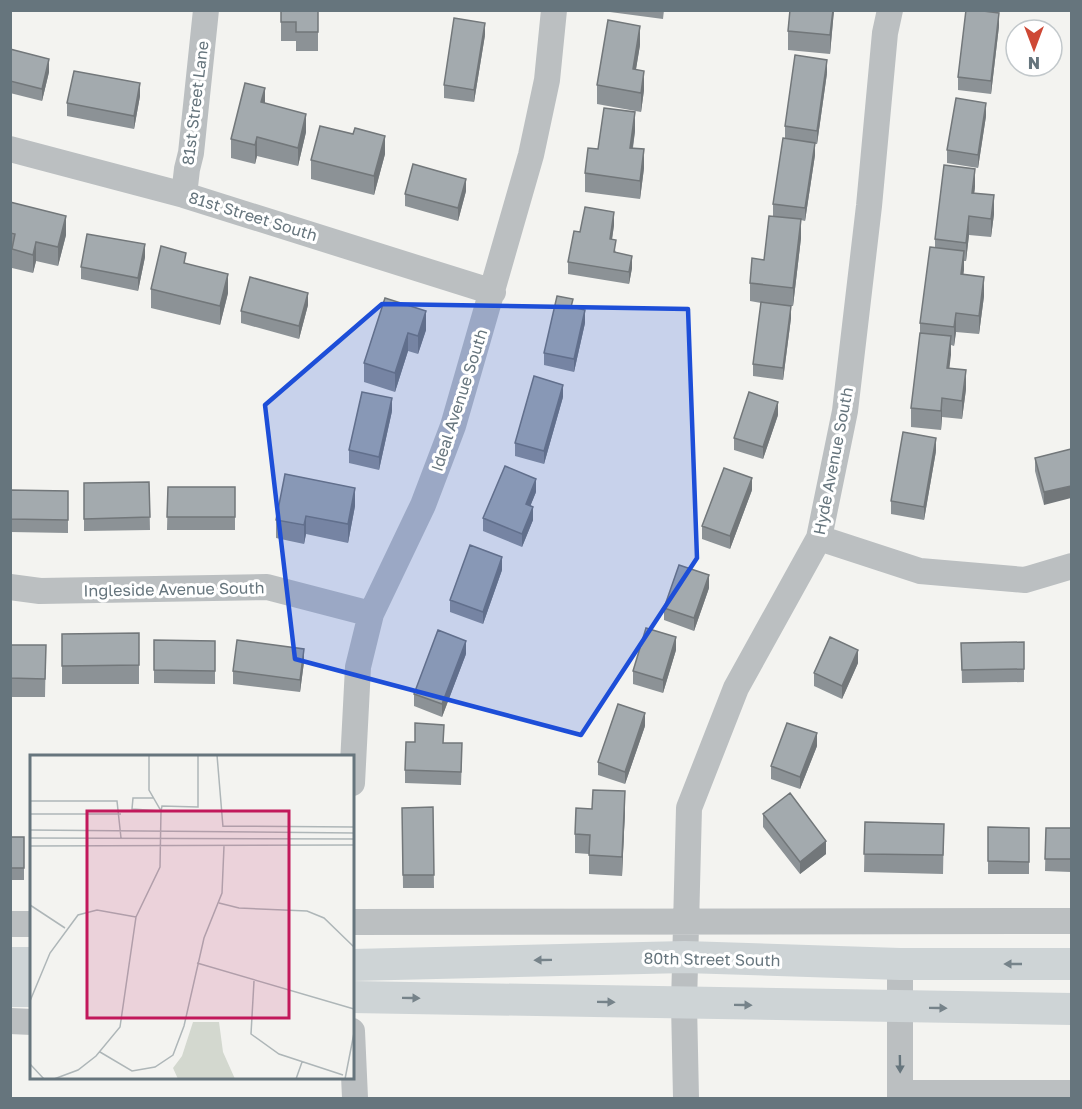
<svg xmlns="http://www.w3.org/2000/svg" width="1082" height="1109" font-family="'Golos Text',sans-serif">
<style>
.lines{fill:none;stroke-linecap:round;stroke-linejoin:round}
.minor{stroke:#bbbfc1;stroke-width:26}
.major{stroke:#ced4d6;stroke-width:32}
.wall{fill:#8c9296}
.shaded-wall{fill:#72777a}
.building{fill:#a3aaae;stroke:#72777a;stroke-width:1.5}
.oneway{fill:#76838a}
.oneway2{fill:#66757d}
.marked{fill:#1d4ed8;fill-opacity:0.2;stroke:#1d4ed8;stroke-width:4.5;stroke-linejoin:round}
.labels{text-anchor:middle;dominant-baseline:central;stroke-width:6;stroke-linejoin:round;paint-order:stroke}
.street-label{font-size:16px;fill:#66757d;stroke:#fff}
.inset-road{fill:none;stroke:#aeb6b8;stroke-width:1.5}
.view{fill:#c2185b;fill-opacity:0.15;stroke:#c2185b;stroke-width:3}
.inset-edge{fill:none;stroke:#66757d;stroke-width:3}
</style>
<rect width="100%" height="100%" fill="#f3f3f0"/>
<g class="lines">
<path class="minor" d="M10,149l174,46 309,97
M184,195l3,-26 4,-16 15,-143
M819,538l101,33 105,9 47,-14
M10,587l30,4 227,-4 104,27
M352,783l6,-116 13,-53 52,-109 30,-79 78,-271 16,-75 7,-70
M352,922l720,-1
M10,924h22
M900,964v134
M10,1021l22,1
M352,1031l3,67
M900,1093h172
M686,1098l-2,-94 5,-196 47,-120 83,-150 26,-127 24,-205 16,-173 5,-23"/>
<path class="major" d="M10,963h22
M352,965l333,-8 215,7h172
M10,991h22
M352,997l720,12"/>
</g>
<path class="wall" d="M281,10h37v41h-22v-10h-15z
M610,10h54l-1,9 -53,-7z
M790,10h44l-4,44 -42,-4v-19z
M999,26l-8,68 -33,-4v-13z
M485,35l-11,67 -30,-4v-13z
M640,45l-4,24 8,21 -3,22 -44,-8v-19z
M10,49l39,23 -7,29 -32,-8z
M827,73l-10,71h-2v11l-10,66 -4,-1v18l-8,68h-2v12l-8,62 -30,-4v-12l8,-61 -11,-2v-18l14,-23 9,-44v-12l12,-66v-12z
M140,96l-6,33 -67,-13v-13z
M265,103l41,29 -8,34 -41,-10 -2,8 -24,-6v-19z
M986,116l-8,52 -31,-5v-13z
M635,131l-2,17 11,20 -4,31 -55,-7v-19l13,-24z
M353,134l32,20 -11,41 -63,-16v-19z
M975,187l-1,6 20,21 -3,23 -22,-2 -3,26h-2l-1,14 21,21 -5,38 -23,-2 -2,14 -3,-1 -2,23 17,21 -4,30 -20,-2 -1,13 -30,-3v-19l9,-75v-10l15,-75v-9z
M466,191l-8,30 -53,-15v-12z
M10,202l56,33 -8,31 -22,-5 -3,12 -21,-5v-16h-2z
M614,225l-2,15 4,13 16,15 -3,16 -61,-10v-12l12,-30z
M145,257l-7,34 -57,-12v-12z
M186,263l42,30 -8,32 -69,-17v-19z
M385,298l41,32 -8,24 -10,-3 -13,41 -31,-10v-19z
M308,305l-9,34 -58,-16v-12z
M585,323l-11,49 -30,-7v-12z
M563,397l-19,67 -29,-8v-13z
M392,411l-13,59 -30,-7v-13z
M778,415l-15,44 -29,-9v-12z
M1071,449l-27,56 -9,-34v-13z
M936,451l-12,69 -33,-6v-13z
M149,482l1,48 -66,1v-48z
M168,487h67v43h-68z
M10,490l58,1v42l-58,-1z
M752,490l-22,59 -28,-10v-13z
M536,492l-6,14 3,14 -11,27 -39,-16v-13z
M355,506l-7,37 -42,-9 -2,10 -28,-6v-18z
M502,570l-19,54 -33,-12v-12z
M709,588l-15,43 -30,-11v-12z
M139,633v51h-77v-50z
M154,640l61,1v43l-61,-1z
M961,643l63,26v13l-62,1z
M10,645h36l-1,52h-35z
M676,650l-13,43 -30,-9v-13z
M466,654l-24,63 -28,-11v-12z
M304,662l-4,30 -67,-8v-13z
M858,663l-16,36 -28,-13v-13z
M645,726l-20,58 -27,-9v-13z
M444,743l18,13 -1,29 -56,-2v-13z
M817,746l-17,43 -29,-10v-13z
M433,807l1,81h-31l-1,-80z
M592,809l33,1 -3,66 -33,-2v-20l-14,-1v-19z
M763,814l63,40 -26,20 -37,-47z
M865,822l79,2 -1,50 -79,-2z
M988,827l41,1v46h-41z
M1046,828h25v44l-26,-1z
M10,837h14v43h-14z"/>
<path class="shaded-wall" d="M833,10h1l-4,44v-19z
M999,13v13l-8,68v-13z
M485,23v12l-11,67v-12z
M640,26v19l-7,42v-18z
M49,59v13l-7,29v-12z
M827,60v13l-10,71v-13z
M644,71v19l-3,22v-19z
M140,83v13l-6,33v-13z
M265,88v19l-4,-5z
M986,103v13l-8,52v-13z
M635,112v19l-5,35v-18z
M306,114v18l-8,34v-18z
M385,136v18l-11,41v-19z
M257,137v19l-2,8v-19z
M815,143v12l-10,66v-13z
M644,149v19l-4,31v-18z
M975,169v18l-3,24v-18z
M466,179v12l-8,30v-13z
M994,195v19l-3,23v-18z
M614,212v13l-4,27v-13z
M66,216v19l-8,31v-19z
M969,216v19l-3,26v-18z
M801,219v19l-8,68v-18z
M36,242v19l-3,12v-18z
M145,244v13l-7,34v-13z
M964,251v19l-3,23v-19z
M632,256v12l-3,16v-12z
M228,274v19l-8,32v-19z
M984,277v19l-5,38v-18z
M308,293v12l-9,34v-13z
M791,306v12l-8,62v-12z
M585,310v13l-11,49v-13z
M426,311v19l-8,24v-18z
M956,313v19l-2,14v-19z
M408,333v18l-13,41v-19z
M951,336v19l-4,32v-19z
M966,370v19l-4,30v-18z
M563,385v12l-19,67v-13z
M392,398v13l-13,59v-13z
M942,398v19l-1,13v-19z
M778,402v13l-15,44v-12z
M936,438v13l-12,69v-13z
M752,478v12l-22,59v-13z
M536,479v13l-10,25v-13z
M1071,486v12l-27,7v-13z
M355,488v18l-7,37v-19z
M533,507v13l-11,27v-13z
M306,516v18l-2,10v-19z
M502,557v13l-19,54v-12z
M709,575v13l-15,43v-13z
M676,637v13l-13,43v-13z
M466,641v13l-24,63v-13z
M304,649v13l-4,30v-12z
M858,650v13l-16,36v-13z
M645,713v13l-20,58v-12z
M817,733v13l-17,43v-12z
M625,791v19l-3,66v-19z
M826,841v13l-26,20v-12z"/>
<path class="building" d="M281,10h37v22h-22v-10h-15z
M790,10h43l-3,25 -42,-4z
M966,10h9l24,3 -8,68 -33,-4z
M454,18l31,5 -11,67 -30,-5z
M608,20l32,6 -7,43 11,2 -3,22 -44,-8z
M10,49l39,10 -7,30 -32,-8z
M795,55l32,5 -10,71 -32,-5z
M74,71l66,12 -6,33 -67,-13z
M245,83l20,5 -4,14 45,12 -8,34 -41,-11 -2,8 -24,-6z
M956,98l30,5 -8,52 -31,-5z
M604,108l31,4 -5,36 14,1 -4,32 -55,-8 3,-25 10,1z
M320,126l33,8 2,-6 30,8 -11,40 -63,-16z
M783,138l32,5 -10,65 -32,-4z
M413,164l53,15 -8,29 -53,-14z
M944,165l31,4 -3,24 22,2 -3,24 -22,-3 -3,27 -31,-4z
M10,202l56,14 -8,31 -22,-5 -3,13 -21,-6 3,-15 -5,-1z
M585,207l29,5 -4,27 6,1 -2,12 18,4 -3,16 -61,-10 6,-31 6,1z
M769,216l32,3 -8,69 -43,-5 2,-25 12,2z
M87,234l58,10 -7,34 -57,-11z
M161,246l25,7 -2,10 44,11 -8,32 -69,-17z
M930,247l34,4 -3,23 23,3 -5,39 -23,-3 -2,14 -34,-4z
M250,277l58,16 -9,33 -58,-15z
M557,296l16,3 -2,8 14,3 -11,49 -30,-6z
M385,298l41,13 -8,25 -10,-3 -13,40 -31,-10z
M761,302l30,4 -8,62 -30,-4z
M920,333l31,3 -4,32 19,2 -4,31 -20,-3 -1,13 -30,-3z
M534,376l29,9 -19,66 -29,-8z
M362,392l30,6 -13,59 -30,-7z
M749,392l29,10 -15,45 -29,-9z
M903,432l33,6 -12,69 -33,-6z
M1071,449v37l-27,6 -9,-34z
M505,466l31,13 -10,25 7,3 -11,27 -39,-16z
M724,468l28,10 -22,58 -28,-10z
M285,474l70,14 -7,36 -42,-8 -2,9 -28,-5z
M149,482l1,35 -66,2v-36z
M168,487h67v30h-68z
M10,490l58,1v29l-58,-1z
M470,545l32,12 -19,55 -33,-12z
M679,565l30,10 -15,43 -30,-10z
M646,628l30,9 -13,43 -30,-9z
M438,630l28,11 -24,63 -28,-10z
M139,633v32l-77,1v-32z
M830,637l28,13 -16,36 -28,-13z
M154,640l61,1v30l-61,-1z
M237,640l67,9 -4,31 -67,-9z
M1024,642v27l-62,1 -1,-27z
M10,645h36l-1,34 -35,-1z
M618,704l27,9 -20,59 -27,-10z
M415,723l29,2 -1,18h19l-1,29 -56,-2 1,-28h9z
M787,723l30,10 -17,44 -29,-11z
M593,790l32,1 -3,66 -33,-2 1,-20 -15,-1 1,-26 16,1z
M790,793l36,48 -26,21 -37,-48z
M433,807l1,68h-31l-1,-67z
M865,822l79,2 -1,31 -79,-1z
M988,827l41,1v34l-41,-1z
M1046,828h25v31h-26z
M10,837h14v31h-14z"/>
<defs><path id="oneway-solid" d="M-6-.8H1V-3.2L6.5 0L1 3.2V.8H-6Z" transform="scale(1.5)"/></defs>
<g class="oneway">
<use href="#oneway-solid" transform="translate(543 960) rotate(179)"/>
<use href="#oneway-solid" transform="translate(1013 964) rotate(-180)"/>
<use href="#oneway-solid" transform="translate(411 998) rotate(1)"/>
<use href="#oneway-solid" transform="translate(606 1002) rotate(1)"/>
<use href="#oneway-solid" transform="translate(743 1005) rotate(1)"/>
<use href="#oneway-solid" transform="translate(938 1008) rotate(1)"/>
</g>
<use class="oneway2" href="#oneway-solid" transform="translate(900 1064) rotate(89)"/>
<path class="marked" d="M382,304l306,5 9,249 -116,177 -286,-76 -30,-254z"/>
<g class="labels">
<g class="street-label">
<text transform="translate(195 103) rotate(-83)">81st Street Lane</text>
<text transform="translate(253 216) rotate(17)">81st Street South</text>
<text transform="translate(459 400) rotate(-72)">Ideal Avenue South</text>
<text transform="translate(833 461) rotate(-79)">Hyde Avenue South</text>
<text transform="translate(174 589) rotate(-1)">Ingleside Avenue South</text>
<text transform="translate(712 959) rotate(1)">80th Street South</text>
</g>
</g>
<g transform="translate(30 755)">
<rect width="324" height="324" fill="#f3f3f0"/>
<path d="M163,267h26l4,30 12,27h-57l-5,-11 9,-12z" fill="#d3d8cf"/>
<path class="inset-road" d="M187,0l6,72M124,43h-21l-1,11 29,2M0,46h87l4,37M131,56l1,-5 36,1v-52M0,59h91M193,71l131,1M0,75l324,3M0,83l324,1M0,91l324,-1M189,148l20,5 68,3 17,7 30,29M0,150l35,23M167,208l157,46M224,226l-3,53 28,20 64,21M0,246l20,-48 28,-38 19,-5 39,7M70,297l32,19 23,-4 18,-12 11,-29 20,-88 18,-45 2,-47M0,309l14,15M24,324l24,-9 18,-14 24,-29 16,-110 24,-50 1,-56 -12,-21v-35M266,324l6,-17M315,324l9,-46"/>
<path class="view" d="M57,56h202v207h-202z"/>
<rect width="324" height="324" class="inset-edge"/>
</g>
<rect width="1082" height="1109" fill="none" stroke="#66757d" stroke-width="24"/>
<g transform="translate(1034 48) rotate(180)"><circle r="28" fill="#ffffff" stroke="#c2c8cb" stroke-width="1.5"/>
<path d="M0-4.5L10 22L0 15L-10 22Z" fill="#ce4835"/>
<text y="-9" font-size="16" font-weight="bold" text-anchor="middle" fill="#66757d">N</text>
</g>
</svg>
